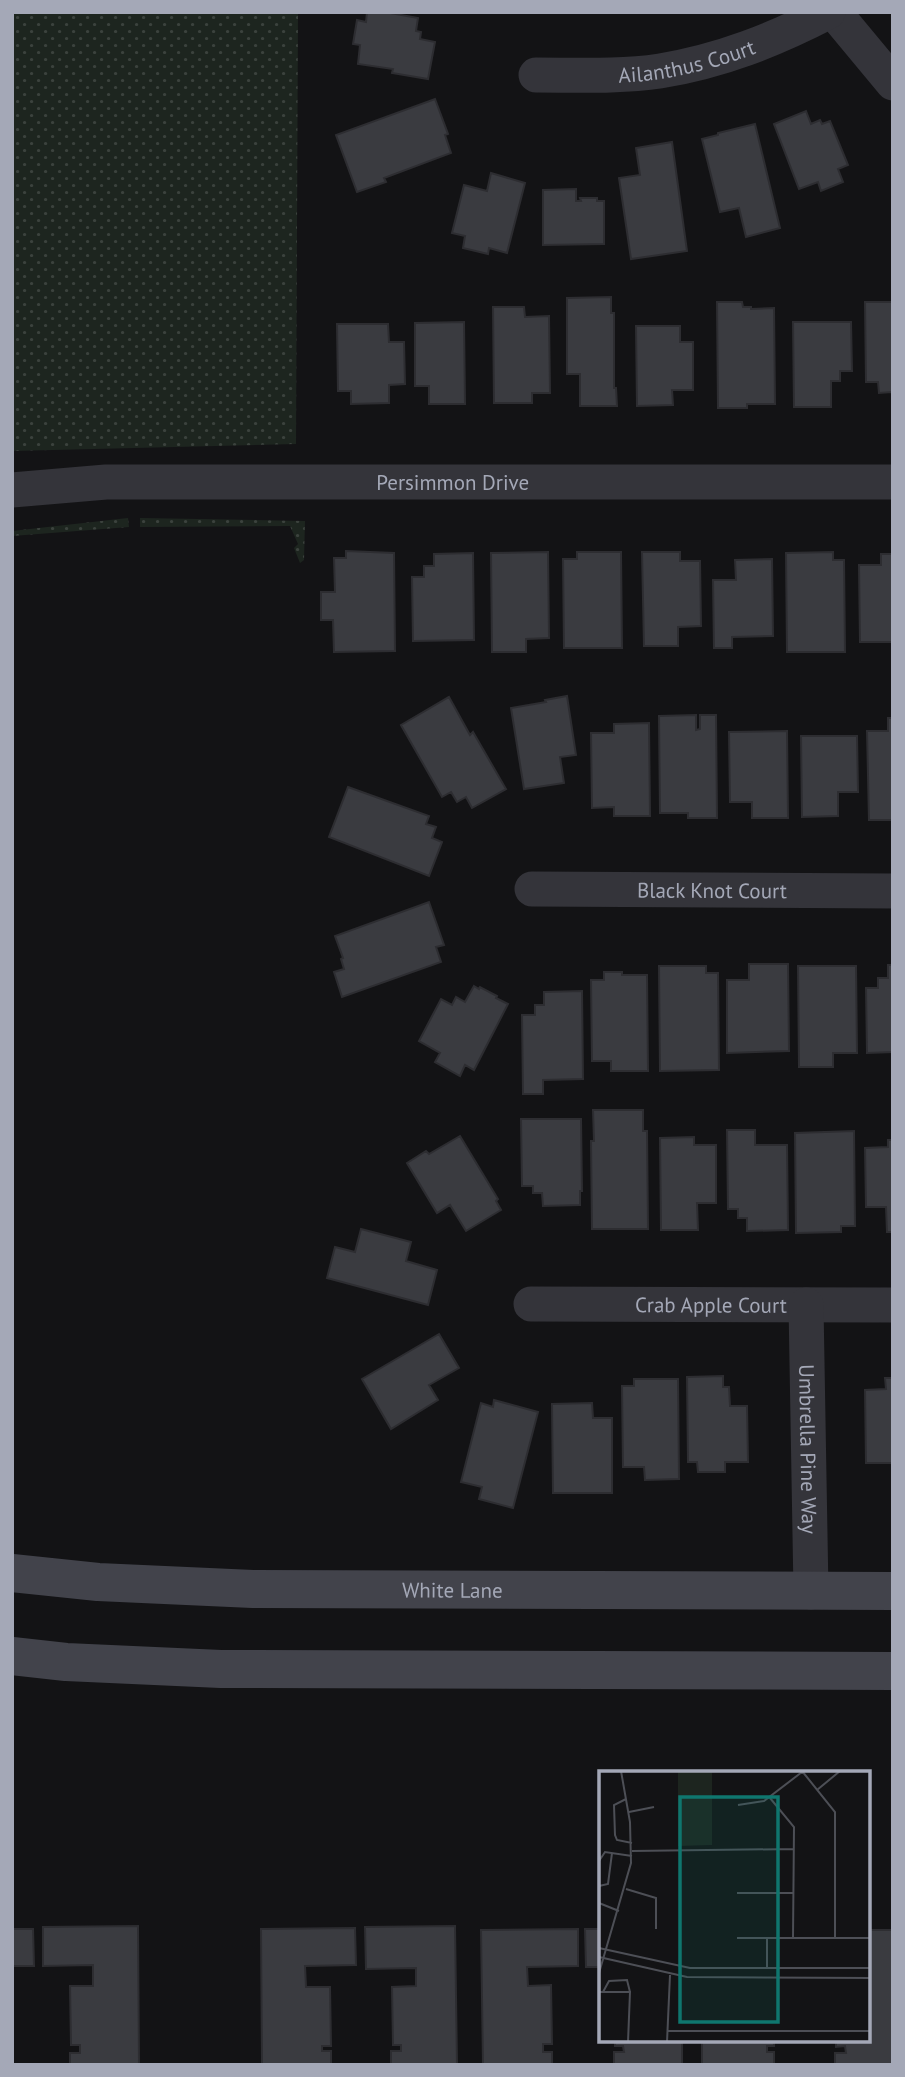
<svg xmlns="http://www.w3.org/2000/svg" width="905" height="2077" font-family="'PT Sans',sans-serif">
<style>
.grass{fill:url(#grass-dots)}
.building{fill:#3a3b40;stroke:#2d2d31;stroke-width:2}
.lines{fill:none;stroke-linecap:round;stroke-linejoin:round}
.minor{stroke:#34343a;stroke-width:35}
.secondary{stroke:#42434b;stroke-width:38}
.labels{text-anchor:middle;dominant-baseline:central;stroke-width:5;stroke-linejoin:round;paint-order:stroke}
.street-label{font-size:21px;fill:#a4a8b7;stroke:#0e0e10}
.inset-road{fill:none;stroke:#4d4f56;stroke-width:2}
.view{fill:#0f766e;fill-opacity:0.15;stroke:#0f766e;stroke-width:3.5}
.inset-edge{fill:none;stroke:#a4a8b7;stroke-width:3.5}
</style>
<defs>
<pattern id="grass-dots" width="8" height="8" patternUnits="userSpaceOnUse" patternTransform="scale(1.75)"><rect width="8" height="8" fill="#1d251f"/><path d="M2 2h.1M6 6h.1" fill="none" stroke="#3b423d" stroke-width="1.8" stroke-linecap="round"/></pattern>
</defs>
<rect width="100%" height="100%" fill="#131315"/>
<path class="grass" d="M12,12h286l-2,432 -284,7z
M128,518l1,9 -117,9v-5z
M140,518l165,3 -1,39 -4,3 -6,-15 4,-4 -8,-18 -150,1z"/>
<path class="building" d="M367,12h18l33,6 -2,13 5,1 -1,7 15,3 -7,37 -36,-6 1,-4 -35,-5 2,-19 -7,-1 4,-24 9,2z
M435,99l13,35 -3,1 6,18 -67,25 2,4 -29,10 -21,-57z
M806,111l5,13 9,-4 2,4 8,-3 18,44 -10,4 5,13 -22,9 -3,-9 -19,7 -25,-65z
M755,124l25,104 -34,9 -7,-29 -19,4 -18,-73 16,-4v-2z
M672,142l15,109 -56,8 -12,-81 21,-3 -4,-27z
M491,173l34,10 -18,70 -18,-5 -1,6 -25,-6 2,-12 -13,-3 12,-48 23,6z
M576,189v12h5l-1,-3h17v3h7v43l-61,1v-55z
M611,297v16h3v75h2l1,18h-37v-32h-13v-76z
M717,302h25l1,5h8v2l23,-1 1,96h-28v4h-29z
M865,302h28v96l-1,-6 -13,1 -1,-11h-12z
M493,307h31l1,10 24,-1 1,77h-18v10h-38z
M464,322l1,82h-36v-18h-14v-63z
M793,322h58l1,49h-12v10h-9v26h-37z
M337,324h51l1,18h15l1,42 -16,1v18l-38,1v-13h-13z
M636,326h44v16h13v48h-21l1,15 -36,1z
M346,551l48,2 1,98 -61,1 -1,-32h-12v-28h14l-1,-34h12z
M548,552l1,86 -23,1v13h-34l-1,-99z
M577,552h44l1,96h-58l-1,-89h14z
M642,552h38v9h20l1,65 -23,1v19h-34z
M833,552v8h11l1,92h-58l-1,-99z
M473,553l1,87 -61,1 -1,-64h12v-11h10v-12z
M881,554h12v88h-33l-1,-77h22z
M772,559l1,77 -41,1v11h-18l-1,-68h23l-1,-20z
M567,696l9,59 -16,2 4,26 -40,6 -13,-81 35,-6 -1,-2z
M449,697l21,38 3,-3 33,57 -34,19 -6,-11 -9,5 -6,-10 -9,5 -41,-72z
M696,715v15l4,-1v-14h16l1,103h-29v-5h-28l-1,-97z
M888,718h5v102h-24l-2,-89h21z
M649,723l1,93h-36v-9l-22,1 -1,-75h23v-9z
M787,731l1,87h-36v-16h-22l-1,-70z
M801,736h56l1,56h-20v24l-36,1z
M348,787l81,29 -3,8 10,3 -4,11 10,4 -13,34 -100,-39z
M429,902l15,43 -8,2 5,15 -99,35 -8,-25 10,-3 -3,-10 2,-1 -8,-22z
M749,964h39l1,87 -62,2v-73h22z
M888,965h5v87l-26,1 -1,-65h12v-10h10z
M659,966h47v7h12l1,97 -59,1z
M798,966h58l1,87h-24v14h-34z
M604,972h18v3h25l1,96h-37v-10h-19l-1,-81h13z
M474,986l5,3 1,-2 17,9 -1,2 12,6 -34,66 -9,-5 -5,11 -25,-14 5,-9 -21,-12 22,-42 11,6 4,-8 9,5z
M582,991l1,88 -40,1v14h-20l-1,-79h13v-10h9v-13z
M593,1110h50v21h4l1,98h-56l-1,-88h3z
M521,1119h60l1,72h-2v14l-37,1 -1,-13h-9v-7h-11z
M727,1130h28v15h32l1,85 -41,1v-13h-9v-9h-10z
M854,1131l1,95h-14v6l-45,1 -1,-100z
M460,1136l38,63 -2,2 5,9 -35,21 -16,-26 -13,8 -30,-50 19,-12 3,3z
M694,1137v8h22v58h-19l1,27h-37l-1,-92z
M888,1140h5v92h-6l-1,-25h-20l-1,-59 23,-1z
M361,1229l50,13 -5,19 31,9 -9,35 -101,-27 8,-31 20,5z
M439,1334l20,34 -30,17 9,15 -47,29 -29,-50z
M723,1376v11h6l1,19h17l1,56h-23v10h-27l-1,-10h-9l-1,-85z
M885,1378h8v85h-27l-1,-73 21,-1z
M634,1379h44l1,100 -34,1 -1,-13h-21l-1,-81h12z
M494,1400l44,12 -25,96 -34,-9 3,-12 -21,-5 20,-79 12,4z
M592,1403l1,15h19v75h-59l-1,-89z
M138,1926l1,139h-69v-12h10v-8h-9l-1,-59h23v-21l-50,1v-39z
M455,1926l2,139h-66v-14h10v-6h-8l-1,-58 24,-1v-18l-50,1 -1,-42z
M355,1928l1,37 -51,1 1,21h24l1,59h-9v5h9v14h-69l-1,-136z
M12,1929h21l1,37h-22z
M578,1929v37l-51,1 1,19 23,-1 1,59h-9v8h9v13h-69l-2,-135z
M585,1929h15v38h-14z
M868,1930h25v135h-58v-12h11l-1,-7 -9,1v-7h32z
M615,2040h67v25h-68v-13h10l-1,-6h-8z
M702,2040h72v6h-7v6h7v13h-72z"/>
<g class="lines">
<g class="minor">
<path d="M834,12l59,71"/>
<path id="s1" d="M536,75c41,0 84,2 124,-4 61,-10 114,-31 168,-59"/>
<path id="s2" d="M12,490l94,-8h787"/>
<path id="s3" d="M532,889l361,2"/>
<path id="s4" d="M531,1304l362,1"/>
<path id="s5" d="M806,1305l5,287"/>
</g>
<g class="secondary">
<path id="s6" d="M12,1573l86,9 155,7 640,2"/>
<path d="M12,1656l54,6 155,7 672,2"/>
</g>
</g>
<g class="labels">
<g class="street-label">
<text stroke="none"><textPath href="#s1" startOffset="152">Ailanthus Court</textPath></text>
<text stroke="none"><textPath href="#s2" startOffset="441">Persimmon Drive</textPath></text>
<text stroke="none"><textPath href="#s3" startOffset="180">Black Knot Court</textPath></text>
<text stroke="none"><textPath href="#s4" startOffset="180">Crab Apple Court</textPath></text>
<text stroke="none"><textPath href="#s5" startOffset="144">Umbrella Pine Way</textPath></text>
<text stroke="none"><textPath href="#s6" startOffset="441">White Lane</textPath></text>
</g>
</g>
<g transform="translate(599 1771)">
<rect width="271" height="271" fill="#131315"/>
<path d="M79,0h34v74l-34,1z" fill="#1d251f"/>
<path class="inset-road" d="M203,0l33,41v126M218,19l23,-19M171,27l24,29 -1,111M27,28l-12,6 1,30 2,5 15,3M139,34l26,-4 38,-29M30,41l25,-5M33,80l161,-2M0,90l6,-9 27,4M0,115l9,-2 4,-31M27,118l30,9v31M138,122h56M0,132l20,8M138,167h134M168,168v29M0,177l91,20h181M0,186l88,20 184,1M0,202l32,-110 -1,-41 -9,-51M0,221h31l-2,50M4,221l6,-11 18,-1 3,12M68,260h204M68,271l3,-67"/>
<path class="view" d="M81,26h98v225h-98z"/>
<rect width="271" height="271" class="inset-edge"/>
</g>
<rect width="905" height="2077" fill="none" stroke="#a4a8b7" stroke-width="28"/>
</svg>
